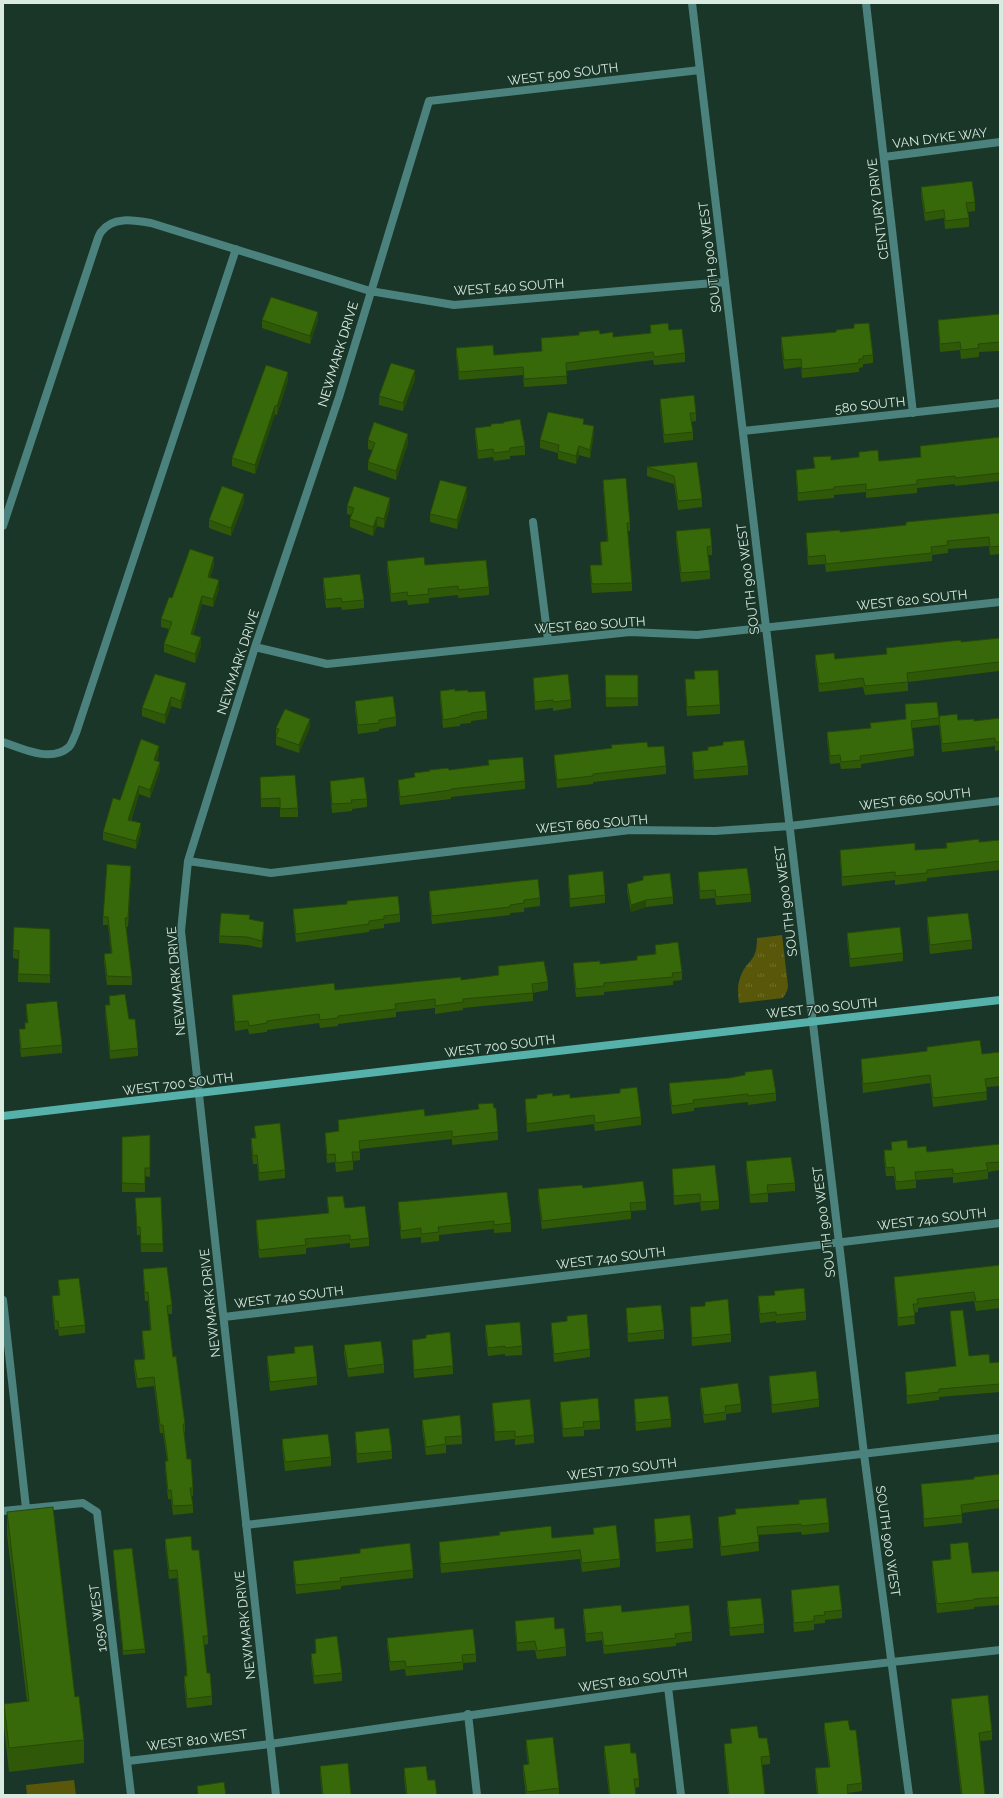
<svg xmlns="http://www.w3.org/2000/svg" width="1003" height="1798" font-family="Raleway,sans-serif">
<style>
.grass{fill:url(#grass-tufts)}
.pitch{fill:#59570a}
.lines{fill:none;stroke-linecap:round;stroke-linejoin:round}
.street{stroke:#4c827e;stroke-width:8}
.secondary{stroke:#56b1aa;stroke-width:8}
.wall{fill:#2f5909}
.shaded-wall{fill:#264907}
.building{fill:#37680a;stroke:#264907}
.labels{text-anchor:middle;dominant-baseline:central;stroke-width:3;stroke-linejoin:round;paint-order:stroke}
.street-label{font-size:13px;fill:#d9eae1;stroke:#193628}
</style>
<defs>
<pattern id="grass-tufts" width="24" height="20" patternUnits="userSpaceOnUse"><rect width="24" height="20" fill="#59570a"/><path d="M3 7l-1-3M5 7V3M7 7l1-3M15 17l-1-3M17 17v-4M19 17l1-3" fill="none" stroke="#706f2d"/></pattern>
</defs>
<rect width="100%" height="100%" fill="#193628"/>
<path class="grass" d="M782,935l6,51 -1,5 -4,7 -44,5c-1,-8 -2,-17 1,-25 7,-20 17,-14 17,-40z"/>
<path class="pitch" d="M74,1780l2,15h-49l-1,-10z"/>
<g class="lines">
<path class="street" d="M692,3l172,1451 45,341
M866,3l47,410
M884,157l116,-15
M743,431l257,-28
M533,522l15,118
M3,526l92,-279c2,-5 3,-11 6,-15 11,-16 33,-12 50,-9l219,68 84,14 271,-23
M255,647l72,17 303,-32 67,3 303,-33
M3,742c20,7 48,21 66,5 3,-3 5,-10 7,-14l160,-484
M188,861l83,12 359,-43 85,1 75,-5 210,-25
M3,1300l23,208
M224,1317l776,-94
M3,1511l80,-8 14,9 34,283
M246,1525l754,-87
M668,1687l13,108
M468,1714l9,81
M128,1761l142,-17 398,-57 332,-37
M276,1795l-95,-864 7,-70 67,-214 84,-250 90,-296 271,-31"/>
<path class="secondary" d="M3,1116c333,-37 664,-80 997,-116"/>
</g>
<path class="wall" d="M921,187l54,15v9l-7,1 1,6v9l-24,2 -1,-11 -19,3 -4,-26z
M1000,314v37l-21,1v5l-18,2 -1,-9 -20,2 -2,-24v-8z
M262,320h56l-8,24 -48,-16z
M854,324l19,31v8l-10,1v3l-4,1v4l-57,6 -1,-11 -17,2 -3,-23v-9l55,-5 18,-4z
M650,325l19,5 16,23v9l-31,3 -1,-5 -87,11 1,13 -43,3 -1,-12 -64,5 -3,-24v-8l38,7 47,-4v-13l38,-3v-3l21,2 13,3 37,-4z
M415,379l-12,32 -24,-6v-9z
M288,380l-11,35 -2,-1 -20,60 -23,-8v-8z
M660,399l36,14v8l-5,1 2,10v8l-29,3 -4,-36z
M584,424l10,10 -4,24 -11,-3 -3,9 -18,-5v-6l-18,-5v-8z
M475,428l50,18v9l-15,1v3l-16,2 -1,-4 -15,2 -3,-23z
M1000,437v44l-45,5v-2l-38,4v5l-51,5v-6l-32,3v3l-36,3 -2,-22v-9l18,-2 -1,-11 18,3 28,-3v-5l20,9 41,-4v-11z
M368,440l40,3 -12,37 -28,-10v-8l4,-12 -4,-1z
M697,462l5,37v8l-24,3 -4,-26 -27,-8v-9z
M603,480l27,43v8h-2l4,52v8l-40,2 -2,-19v-9h11l-1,-23 7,-1 -4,-53z
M467,496l-10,33 -27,-7v-8z
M244,502l-13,34 -22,-8v-8z
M347,506h43l-6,22 -7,-2 -4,10 -23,-9v-8l1,-4 -4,-1z
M1000,513v41l-10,1 -1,-9 -41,3v4l-16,2v6l-106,11 -1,-8 -17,1 -2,-24v-8l34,-1 66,-7z
M676,531l36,15v9h-4l2,16v8l-29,3 -5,-42z
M387,561l38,4 64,22v8l-31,3v-3l-29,3v5l-21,2 -1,-5 -16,2 -4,-32z
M214,565l-4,13 9,11 -6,18 -11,-3 -9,31 8,11 -6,17 -31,-11v-8l5,-15 -8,-2v-8l11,-21z
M323,578l41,22v8l-22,2 -1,-3 -15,1 -3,-22z
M1000,638v35l-1,-2 -91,11v9l-43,4 -2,-8 -44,5 -4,-29v-8l20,4 51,-5v-6l75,-6z
M694,671l26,34v9l-33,2 -2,-28v-9h9z
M605,675h33v31l-32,1z
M533,678l38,22v8l-18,3v-3l-18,2 -2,-24z
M186,691l-5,18 -10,-3 -6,18 -23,-8v-8z
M440,691l28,1 19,19v8l-16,2v2l-11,1v2l-17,2 -3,-29z
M355,701l41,16v9l-17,3v2l-21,3 -3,-25z
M905,704l34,14 19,2 16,1 26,-3v32l-5,1v-5l-53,6 -3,-28v1l-27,3 2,21v7l-53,8v4l-20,1 -1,-6 -10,1 -3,-24v-8l43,-4v-5l36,-4z
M310,727l-11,26 -23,-8v-17z
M648,747l18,19v8l-73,8v2l-36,4 -3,-25v-8z
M692,752l56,14v9l-54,4 -2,-18z
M159,754l-2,7 3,9 -10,28 -11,-4 -8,27 10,11 -5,17 -33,-9v-8l17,-32z
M488,760l37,21v8l-74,8v2l-51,6 -2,-17v-8l16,-3v-4l15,-1v-2h20l39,-5z
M260,777l38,31v9h-18v-10h-19z
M330,781l37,18v8l-15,2v2l-20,2 -2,-24z
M1000,840v30l-73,8v3l-32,4v-5l-53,6 -2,-27v-9h75l31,-2v-5l33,-1z
M698,872l53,22v8l-35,3 -1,-7 -15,1 -2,-18z
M131,875l-3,52h-2l6,50v8h-25l-3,-23v-8l7,-1 -3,-28h-5v-8z
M568,875l37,20v8l-35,4 -2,-24z
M643,876l30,21v7l-27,3 -15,5 -4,-21v-7l16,-4z
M429,891l111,7v8l-16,2v4l-14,1v2l-78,9 -3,-25z
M293,909l107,5v8l-16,2v4l-15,2v2l-73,10 -3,-24z
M927,917l45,23v9l-42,5 -3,-28z
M250,919l14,10 -2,19 -15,-3 -28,-2v-7z
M999,926h1v17l-1,-8z
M50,929v54l-32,-1v-23l-5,-1v-8z
M847,933l56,20v8l-53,6 -3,-26z
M655,945l27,27v8l-9,1v4l-69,7v3l-28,2 -3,-26v-8l27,1 37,-4v-4l18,-2z
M498,966l50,16v8l-15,3v8l-70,7v2l-28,4v-6l-39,4v5l-58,7v2l-18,2 -1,-5 -52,7v2l-18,2 -1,-5 -13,2 -3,-28v-8l103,-5 126,-10 37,-5z
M109,996l20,23 9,29v8l-28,3 -5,-45v-9h4z
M26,1004l36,41v8l-41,4 -2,-19v-9h6v-7h2l-1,-10z
M927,1047l55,7 18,-2v34l-14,1 1,13 -54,7 -3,-24 -67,10 -2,-26v-8l66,-8z
M745,1072l31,21v8l-28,4v-3l-54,6v3l-22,3 -3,-23v-8l60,-5 16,-3z
M620,1089l21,28v8l-46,6 -1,-7 -67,8 -2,-25v-8l28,-3 17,2 50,-5z
M478,1104l16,4 4,24v8l-46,5v-6l-92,10v11l-7,1v9l-17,2 -1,-10 -8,1 -2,-22v-8l13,-2v-11l87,-4 53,-7z
M254,1126l31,44v8l-26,3 -2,-17h-4l-2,-17v-9h4z
M150,1135v42l-5,-1v16h-23v-55z
M891,1142l17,6 19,4 73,-8v26l-12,2v7l-35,4v-6l-37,3v8l-20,2 -2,-14h-8l-2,-17v-9h7z
M746,1161l49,22v8l-27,2v9l-18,1 -4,-34z
M672,1169l47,32v8l-18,2 -1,-9 -26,3 -2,-28z
M583,1188l63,14v8l-15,1v8l-89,10 -4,-31v-9z
M327,1197l18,11 24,30v8l-19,2v-5l-44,5v6l-47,4 -3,-29v-9l72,-7z
M135,1198l28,46v8h-22l-1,-17h-3z
M398,1202l113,21v9l-17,1v-4l-55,6v6l-18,2v-6l-20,2 -3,-29z
M1000,1265v43l-24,3 -2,-10 -56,7v4l-4,1 1,11 -17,2 -4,-41v-8z
M143,1269l29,36v9h-4l5,43 12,67v8h-1l3,27 6,29v8h-2l2,9v8l-20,2 -2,-16h-3l-3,-30v-8h2l-4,-28h-3l-6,-47 -17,2 -3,-19v-9l10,-1 -2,-20v-8l8,-1 -2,-29h-3l-2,-23z
M58,1280l27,45v8l-26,3 -1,-7 -3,1 -3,-25v-9h7z
M774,1295l32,17v8l-30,3v-2l-16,2 -2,-18v-9z
M705,1302l26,32v8l-39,4 -2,-30v-9l15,-1z
M626,1308l38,22v9l-36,3 -2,-26z
M950,1311l19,45 21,7 10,-1v30l-61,5v3l-32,4 -2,-32 51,-5 -6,-47z
M567,1316l23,33v8l-36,5 -3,-31v-8l16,-2z
M485,1325l37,21v9l-17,1v-2l-17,2 -3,-22z
M426,1335l27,31v8l-39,4 -2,-30v-8l14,-2z
M344,1345l40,19v9l-36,4 -4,-23z
M294,1347l23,30v8l-47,6 -3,-27v-8l27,-3z
M769,1376l50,23v8l-47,6 -3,-29z
M700,1388l41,16v8l-15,2v6l-22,3 -4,-27z
M634,1399l37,20v8l-35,4 -2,-24z
M560,1402l40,19v8l-16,1v6l-21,1 -3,-26z
M492,1403l42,32v8l-19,2v-6l-20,2 -3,-29z
M422,1420l40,16v8l-16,1v8l-20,2 -4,-27z
M355,1432l37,19v8l-35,4 -2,-23z
M282,1439l49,18v9l-46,5 -3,-24z
M1000,1474v34l-38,5v10l-38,4 -3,-43 53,-5z
M799,1500l30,23v9l-27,3 -1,-3 -43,3 1,16 -38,5 -3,-31v-8l17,-3v-5l64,-5z
M7,1512l68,185 9,43v23l-75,9 -5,-45v-23l23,-2 -20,-167z
M654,1519l39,20v9l-37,4 -2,-25z
M593,1528l27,31v8l-38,5 -2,-13 -139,14 -2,-22v-9l60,-7v-3l53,6 41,-4z
M165,1539l27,11 16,86v8l-4,1 3,28 5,23v9l-25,3 -3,-23v-9h2v-7l-9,-91 -8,1 -4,-32z
M950,1544l22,29 28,-2v34l-26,2v2l-37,4 -5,-43v-9l18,-2z
M360,1549l53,21v8l-72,8v3l-45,5 -3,-25v-8l67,-8z
M113,1550l32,99v4l-22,2z
M791,1590l51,20v8l-17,2v3l-11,1v6l-20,2 -3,-34z
M727,1601l37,23v9l-34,3 -3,-26z
M583,1609l39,3 70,20v9l-16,2v3l-72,8 -2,-14 -16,2 -3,-24z
M515,1621l40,8 11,18v9l-29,3 -2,-9 -18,1 -2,-22z
M387,1638l89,16v8l-13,1v7l-57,6 -1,-7 -15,2 -3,-25z
M315,1639l27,34v8l-28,3 -3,-22v-8h4z
M951,1699l41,32v9l-12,1 5,54h-24l-10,-88z
M824,1723l26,7 12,53v8l-14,2v2h-31l-2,-19v-8l14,-1 -5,-36z
M730,1729l29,9 11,18v8l-8,1 3,30h-37l-4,-43v-8l7,-1z
M526,1740l33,48v7h-33l-3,-22v-8l5,-1 -2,-16z
M604,1746l27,7 8,26v8l-4,1 1,7h-27l-5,-41z
M320,1766l31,29h-29l-2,-21z
M404,1768l24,12 9,15h-31l-2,-18z"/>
<path class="shaded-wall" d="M318,312v8l-8,24v-8z
M415,370v9l-12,32v-8z
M288,372v8l-11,35v-9z
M275,406v8l-20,60v-9z
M594,426v8l-4,24v-8z
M408,434v9l-12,37v-9z
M579,446v9l-3,9v-8z
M467,487v9l-10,33v-9z
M244,494v8l-13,34v-8z
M390,498v8l-6,22v-9z
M377,517v9l-4,10v-9z
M214,557v8l-6,20v-8z
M219,580v9l-6,18v-8z
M202,596v8l-11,38v-8z
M201,637v9l-6,17v-9z
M186,683v8l-5,18v-8z
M171,697v9l-6,18v-9z
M310,719v8l-11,26v-8z
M159,746v8l-5,15v-9z
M160,762v8l-10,28v-8z
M139,786v8l-11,34v-8z
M141,823v9l-5,17v-8z
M131,866v9l-3,52v-9z
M646,900v7l-15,5v-7z
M264,922v7l-2,19v-7z"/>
<path class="building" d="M972,181l3,21 -9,1 3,15 -24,3 -1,-11 -19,3 -4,-26z
M271,297l47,15 -8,24 -48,-16z
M1000,314v28l-22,2 1,4 -18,2 -1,-8 -20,2 -2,-24z
M668,323l1,7 13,-1 3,24 -31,4 -1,-5 -87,11 1,13 -43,3 -1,-12 -64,5 -3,-24 37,-3 1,10 48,-4 -1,-13 38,-3v-3l20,-2 1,4 13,-2v5l38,-4 -1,-8z
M869,323l4,32 -10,1v3h-4v4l-57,6 -1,-10 -17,1 -3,-23 55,-5v-2l18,-2v-4z
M391,363l24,7 -12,33 -24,-7z
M266,365l22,7 -11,34h-2l-20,59 -23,-7z
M694,395l2,18h-6l3,19 -29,3 -4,-36z
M548,412l36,7 -1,5 11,2 -4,24 -11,-4 -3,10 -18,-5 1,-6 -19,-5z
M520,419l5,27 -15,2v3l-16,2 -1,-4 -15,2 -3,-23 16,-2v-2l13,-1v-1z
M374,422l34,12 -12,37 -28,-9 7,-19 -7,-3z
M1000,437v36l-45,5v-2l-38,4v4l-51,6v-6l-32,3v2l-36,4 -2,-23 19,-2 -2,-11 18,-1v4l28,-3v-5l19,-2 1,11 42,-4 -1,-11z
M697,462l5,37 -24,2 -4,-25 -27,-9z
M626,478l4,45h-3l5,60 -40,1 -2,-19h12l-2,-23 8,-1 -5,-61z
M440,480l27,7 -10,33 -27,-6z
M222,486l22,8 -13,34 -22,-8z
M354,486l36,12 -6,21 -7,-2 -4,10 -23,-8 4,-11 -7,-2z
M1000,513v33l-10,1 -1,-10 -42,4 1,4 -17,2 1,6 -106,11 -1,-9 -17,2 -2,-24 34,-3v2l66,-7v-3z
M710,528l2,18 -5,1 3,24 -29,2 -5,-42z
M190,549l24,8 -6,20 11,3 -6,19 -11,-3 -11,38 10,3 -6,17 -31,-10 8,-22 -11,-3 8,-22 3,1z
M424,557l1,8 61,-5 3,27 -31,3v-4l-30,3 1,5 -21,2 -1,-4 -16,2 -4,-33z
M360,574l4,26 -22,2 -1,-4 -15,2 -3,-22z
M1000,638v27l-1,-3 -92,11 1,9 -43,4 -2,-8 -44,6 -4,-29 19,-2 1,6 52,-5 -1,-6 75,-8v2z
M718,670l2,35 -33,2 -2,-28h10l-1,-8z
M155,674l31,9 -5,18 -10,-4 -6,18 -23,-7z
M568,674l3,26 -18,2v-2l-18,2 -2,-24z
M605,675h33v23h-32z
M455,689v2l13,-1v2l17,-1 2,20 -16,2v1l-11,2v1l-17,3 -3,-29z
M393,696l3,21 -17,3v3l-21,2 -3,-24z
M937,702l2,16 -28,3 3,28 -54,7 1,4 -20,2 -1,-7 -10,1 -3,-24 44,-4 -1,-5 36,-4 -1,-15z
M285,709l25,10 -11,26 -23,-8 3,-8 -3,-1z
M957,714l1,6 16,-1v2l26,-3v24h-5v-4l-53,6 -3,-28z
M141,739l18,7 -5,14 6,2 -10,28 -11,-4 -11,34 13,3 -5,18 -33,-9 10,-34 7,2z
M744,740l4,26 -54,5 -2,-19 16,-2v-3l15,-2v-3z
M647,742l1,5 16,-1 2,20 -73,8v2l-36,4 -3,-25 58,-7 -1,-3z
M523,757l2,24 -74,8v1l-51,7 -2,-17 17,-3 -1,-4 16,-2 -1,-1 19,-2 1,2 40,-5 -1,-5z
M295,775l3,33 -18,1v-11l-19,1 -1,-22z
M364,777l3,22 -16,1 1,3 -20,1 -2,-23z
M979,839v3l21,-2v21l-73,9v3l-32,3v-4l-53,5 -2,-27 75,-7v7l32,-2 -1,-5z
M107,864l24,2 -3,52h-3l7,59 -25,-1 -3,-22 8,-1 -4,-36h-5z
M747,868l4,26 -35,3 -1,-7 -15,1 -2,-19z
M603,871l2,24 -35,4 -2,-24z
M670,873l3,24 -27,3 -15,5 -4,-21 16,-4v-4z
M538,879l2,19 -16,2v3l-14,2v2l-78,9 -3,-25z
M398,896l2,18 -16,2v3l-15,2v3l-73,10 -3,-25 54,-5v-3z
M221,913l29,2 -1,4 15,3 -2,19 -15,-4 -28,-1z
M968,913l4,27 -42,5 -3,-28z
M14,927l36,2v46l-32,-1 1,-23 -6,-1z
M900,927l3,26 -53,6 -3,-26z
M678,942l4,30 -10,1 1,4 -69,6v3l-28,3 -3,-26 27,-2v3l37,-4v-4l19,-2 -1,-9z
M544,961l4,21 -16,2 1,9 -70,6v3l-28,4v-7l-40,5 1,5 -58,7v2l-18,2 -1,-6 -52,7v2l-18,3 -1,-5 -13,1 -3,-27 102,-12 1,7 126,-13v3l38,-5 -1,-9z
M125,994l4,25h6l3,29 -28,3 -5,-46h5l-1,-9z
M57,1001l5,44 -41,4 -2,-20h6v-7l3,1 -2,-19z
M980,1040l2,14 18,-2v25l-15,2 2,13 -54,6 -3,-23 -67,9 -2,-25 66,-8v-4z
M772,1069l4,24 -28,3v-2l-55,6 1,3 -22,3 -3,-23 60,-5 16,-3v-3z
M637,1087l4,30 -46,6 -1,-8 -67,9 -2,-25 12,-1v-3l15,-2 1,3 17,-2v4l50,-5v-4z
M493,1103l1,5h2l2,24 -46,5v-6l-93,10 1,11h-8l1,9 -17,2 -1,-9 -8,1 -2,-22 14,-2 -1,-11 86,-11 1,7 54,-7 -1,-5z
M280,1123l5,47 -26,3 -2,-18 -4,1 -2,-18h5l-2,-12z
M150,1135v33h-5v16l-23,-1v-46z
M907,1140l1,8 18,-2 1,6 73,-8v18l-14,1 2,7 -35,4v-5l-38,3 1,8 -20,2 -2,-15 -8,1 -2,-18h8l-1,-8z
M791,1157l4,26 -28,2 1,8 -18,2 -4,-34z
M715,1165l4,36 -18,1 -1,-8 -26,2 -2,-27z
M643,1181l3,21 -16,1 1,8 -89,10 -4,-32 44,-4 1,3z
M507,1192l4,31 -17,2v-4l-56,6 1,5 -18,2v-6l-20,3 -3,-29z
M343,1196l2,12 20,-2 4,32 -19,2v-5l-45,4 1,6 -47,5 -3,-30 73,-7 -2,-16z
M161,1197l2,47h-22l-1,-17h-3l-2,-29z
M1000,1265v34l-24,3 -2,-10 -57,7 1,5h-5l2,12 -17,2 -4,-41z
M167,1267l5,38 -5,1 6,51 3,-1 9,68h-2l4,35h4l2,29h-3l3,17 -20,1 -2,-16 -3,1 -3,-30h3l-5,-36h-3l-6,-48 -17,2 -3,-19 11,-1 -3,-28 9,-1 -3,-38 -3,1 -2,-24z
M79,1278l6,47 -26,3 -1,-7h-3l-3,-25 8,-1 -2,-15z
M804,1288l2,24 -30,3v-3l-16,2 -2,-18 17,-1 -1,-4z
M728,1299l3,35 -39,4 -2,-31 15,-1v-4z
M661,1305l3,25 -36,4 -2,-26z
M963,1310l6,46 20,-2 1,9 10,-1v22l-61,5v3l-32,4 -2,-24 51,-6 -6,-55z
M587,1314l3,35 -36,5 -3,-31 16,-2v-5z
M520,1322l2,24 -17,2v-2l-17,2 -3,-23z
M450,1332l3,34 -39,4 -2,-30 14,-2v-3z
M381,1341l3,23 -36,5 -4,-24z
M313,1345l4,32 -47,5 -3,-26 28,-3 -1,-6z
M816,1371l3,28 -47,6 -3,-29z
M738,1383l3,21 -16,2 1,6 -22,3 -4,-27z
M668,1396l3,23 -35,4 -2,-24z
M598,1398l2,23 -17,1 1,5 -21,2 -3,-27z
M530,1399l4,36 -19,2v-6l-20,1 -3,-29z
M460,1415l2,21 -17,1 1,7 -20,3 -4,-27z
M389,1428l3,23 -35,3 -2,-22z
M328,1434l3,23 -46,5 -3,-23z
M1000,1474v26l-39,5 1,10 -38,4 -3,-35 53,-5v-2z
M826,1498l3,25 -27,3 -1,-2 -44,3 2,15 -38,5 -3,-30 18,-3 -1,-5 64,-5v-4z
M53,1507l22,190 4,-1 5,44 -75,8 -5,-44 25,-3 -22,-189z
M690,1515l3,24 -37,4 -2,-24z
M616,1525l4,34 -38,4 -2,-13 -139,14 -2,-22 61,-7 -1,-3 52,-6 1,12 42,-4 -1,-6z
M191,1536l1,14h7l9,86h-5l4,37h3l2,23 -25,3 -3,-23h3l-1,-15 -9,-91 -8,1 -4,-32z
M968,1542l4,31 28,-2v26l-26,2v1l-37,4 -5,-43 19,-2 -1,-15z
M410,1543l3,27 -73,8 1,3 -45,4 -3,-24 67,-8v-4z
M132,1548l13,101 -22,2 -10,-101z
M839,1585l3,25 -18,2 1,3 -11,1v5l-20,2 -3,-33z
M761,1598l3,26 -34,4 -3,-27z
M621,1605l1,7 67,-7 3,27 -17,2 1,4 -72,8 -2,-14 -16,2 -3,-25z
M554,1617l1,12 9,-1 2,19 -29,4 -2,-10 -18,2 -2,-22z
M473,1629l3,25 -14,1 1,7 -57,5 -1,-6 -15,1 -3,-24z
M337,1636l5,37 -28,3 -3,-22 5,-1 -1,-14z
M988,1695l4,36 -13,2 6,62h-23l-11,-96z
M848,1720l2,10h6l6,53 -15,2 1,10h-30l-3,-27 15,-1 -6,-44z
M757,1726l2,12h8l3,18 -9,1 4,38h-36l-5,-51 8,-1 -2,-14z
M553,1737l6,51 -32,4 -4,-27 6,-1 -3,-24z
M630,1743l1,10h5l3,26h-5l2,16h-26l-6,-49z
M348,1763l3,32h-28l-3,-29z
M426,1766l2,14h7l2,15h-30l-3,-27z
M224,1782l2,13h-28l-1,-9z"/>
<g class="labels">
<g class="street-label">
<text transform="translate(563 74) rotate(-7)">WEST 500 SOUTH</text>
<text transform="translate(940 138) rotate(-7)">VAN DYKE WAY</text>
<text transform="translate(878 209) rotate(-97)">CENTURY DRIVE</text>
<text transform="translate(710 257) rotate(-97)">SOUTH 900 WEST</text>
<text transform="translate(509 287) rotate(-4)">WEST 540 SOUTH</text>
<text transform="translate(338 354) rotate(-73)">NEWMARK DRIVE</text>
<text transform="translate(870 405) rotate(-6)">580 SOUTH</text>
<text transform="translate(748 579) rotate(-97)">SOUTH 900 WEST</text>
<text transform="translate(912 600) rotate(-6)">WEST 620 SOUTH</text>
<text transform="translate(590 625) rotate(-4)">WEST 620 SOUTH</text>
<text transform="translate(238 662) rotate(-72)">NEWMARK DRIVE</text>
<text transform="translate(915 799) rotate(-7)">WEST 660 SOUTH</text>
<text transform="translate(592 824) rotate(-5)">WEST 660 SOUTH</text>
<text transform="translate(786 901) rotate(-97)">SOUTH 900 WEST</text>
<text transform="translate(176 981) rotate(-95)">NEWMARK DRIVE</text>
<text transform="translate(822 1008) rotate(-6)">WEST 700 SOUTH</text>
<text transform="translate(500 1046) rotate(-7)">WEST 700 SOUTH</text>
<text transform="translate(178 1084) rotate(-7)">WEST 700 SOUTH</text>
<text transform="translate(932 1219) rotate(-7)">WEST 740 SOUTH</text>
<text transform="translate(824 1222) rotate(-97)">SOUTH 900 WEST</text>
<text transform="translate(611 1258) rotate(-7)">WEST 740 SOUTH</text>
<text transform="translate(289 1297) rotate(-7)">WEST 740 SOUTH</text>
<text transform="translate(210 1303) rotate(-96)">NEWMARK DRIVE</text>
<text transform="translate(622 1469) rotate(-7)">WEST 770 SOUTH</text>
<text transform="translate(888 1541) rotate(82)">SOUTH 900 WEST</text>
<text transform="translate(98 1618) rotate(-97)">1050 WEST</text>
<text transform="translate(245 1625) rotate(-96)">NEWMARK DRIVE</text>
<text transform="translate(633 1680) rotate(-8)">WEST 810 SOUTH</text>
<text transform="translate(197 1740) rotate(-7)">WEST 810 WEST</text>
</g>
</g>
<rect width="1003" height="1798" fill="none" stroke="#d9eae1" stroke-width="8"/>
</svg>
